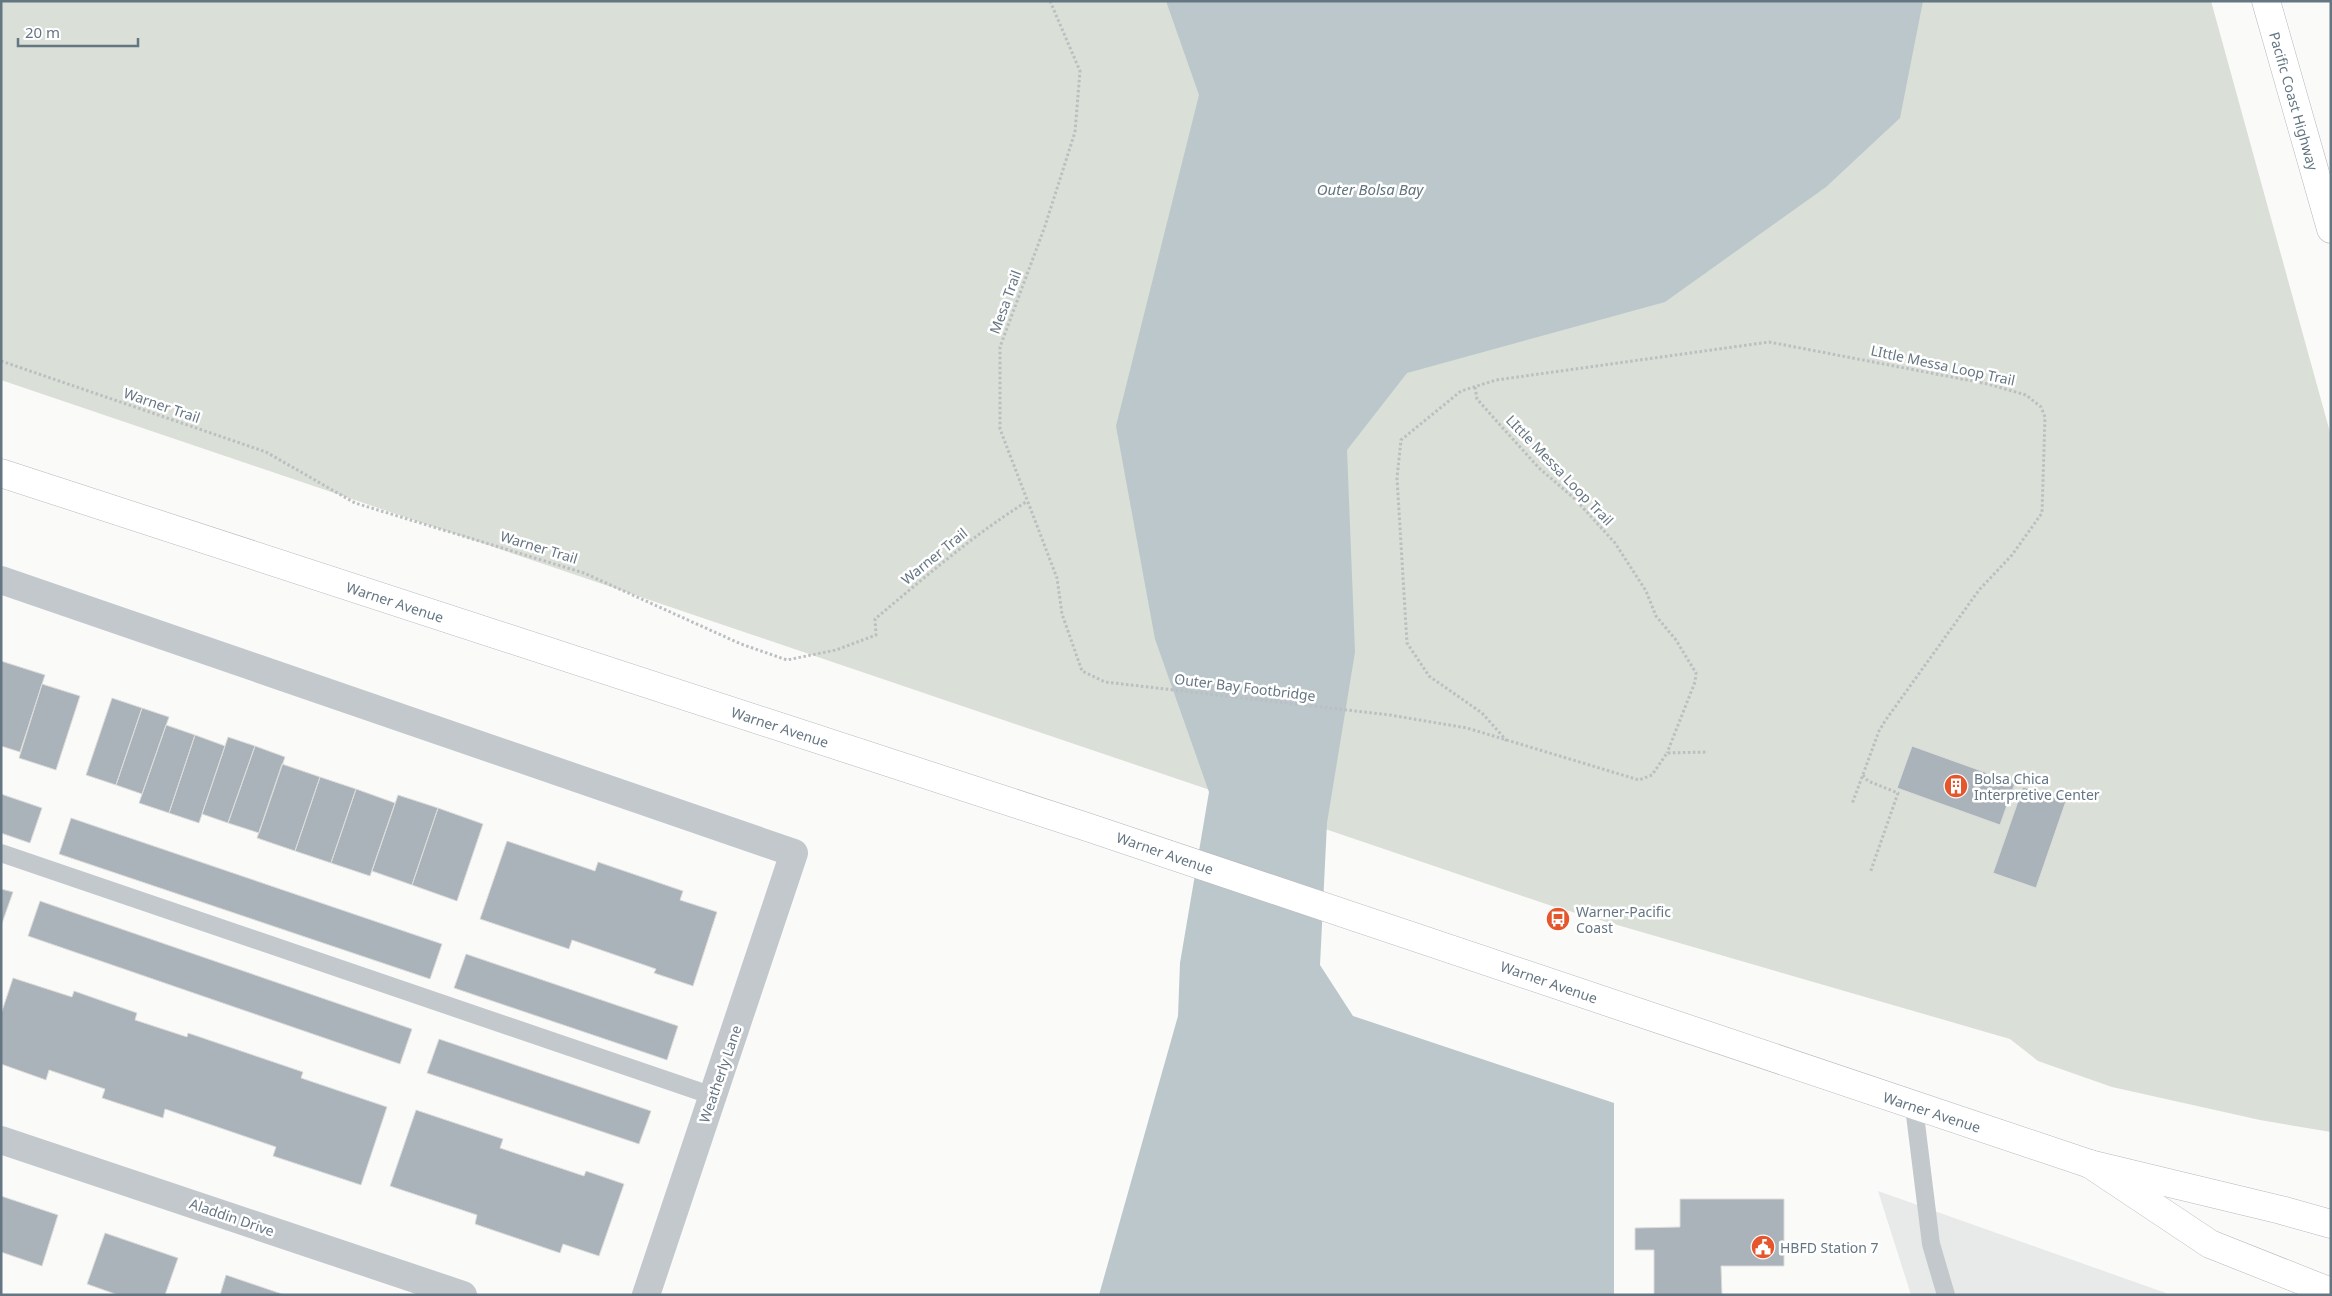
<svg xmlns="http://www.w3.org/2000/svg" width="2332" height="1296" font-family="'Noto Sans',sans-serif">
<style>
.built{fill:#e8e9e9}
.green{fill:#dadfd7}
.water{fill:#bbc7cb}
.building{fill:#aab3b9;stroke:#dcdcda}
.lines{fill:none;stroke-linecap:round;stroke-linejoin:round}
.primary-casing{stroke:#b5babe;stroke-width:29}
.trunk-casing{stroke:#b4b9bd;stroke-width:29}
.path{stroke:#bbbfc2;stroke-width:3;stroke-dasharray:2.5 2.5;stroke-linecap:butt}
.service{stroke:#c3c8cc;stroke-width:18}
.minor{stroke:#c3c8cc;stroke-width:28}
.primary{stroke:#fff;stroke-width:28}
.trunk{stroke:#fff;stroke-width:28}
.labels{text-anchor:middle;dominant-baseline:central;stroke-width:5;stroke-linejoin:round;paint-order:stroke}
.street-label{font-size:14px;fill:#657683;stroke:#fff}
.poi-label{font-size:14px;fill:#657683;stroke:#fff;text-anchor:start}
.water-label{font-size:15px;font-style:italic;fill:#60757c;stroke:#fff}
</style>
<rect width="100%" height="100%" fill="#fafaf8"/>
<path class="built" d="M1878,1191l288,102 1,2h-256z"/>
<path class="green" d="M1,1h2210l120,435v696l-71,-12 -148,-33 -74,-26 -28,-22 -458,-133 -1551,-526z"/>
<path class="water" d="M1166,1h757l-23,117 -74,69 -161,115 -258,71 -60,77 8,202 -28,171 -7,142 33,51 261,87v192h-515l79,-279 2,-53 29,-171 -54,-153 -39,-213 83,-331z"/>
<path class="building" d="M1,661l44,14 -25,77 -19,-6z
M42,684l38,12 -24,74 -37,-12z
M112,698l30,10 -26,77 -30,-10z
M142,708l27,9 -27,77 -26,-9z
M166,725l29,10 -26,78 -30,-10z
M195,735l30,11 -26,77 -30,-10z
M228,737l27,9 -27,77 -26,-9z
M255,746l30,11 -26,76 -31,-10z
M1912,746l103,37 -15,42 -103,-37z
M282,764l38,13 -25,74 -38,-13z
M320,777l36,12 -25,74 -36,-12z
M2023,787l43,14 -30,87 -43,-15z
M356,789l39,14 -25,73 -39,-13z
M1,794l41,14 -12,35 -29,-10z
M398,795l40,13 -26,77 -40,-14z
M438,808l45,16 -26,77 -45,-16z
M71,818l371,126 -12,35 -371,-125z
M507,841l88,30 3,-9 85,29 -3,9 37,12 -24,74 -39,-13 2,-4 -84,-29 -3,9 -89,-30z
M1,889l12,3 -12,34z
M40,901l372,128 -12,35 -372,-128z
M466,954l212,72 -11,34 -213,-72z
M13,978l59,19 2,-6 63,22 -2,7 52,17 1,-4 115,39 -2,6 86,29 -26,78 -88,-29 3,-9 -111,-38 -2,9 -61,-20 3,-9 -56,-19 -3,10 -45,-16v-50z
M439,1039l212,72 -12,33 -212,-71z
M416,1110l87,29 -3,9 84,28 2,-5 38,13 -25,72 -36,-12 -3,9 -85,-29 2,-9 -87,-29z
M1,1196l57,19 -16,51 -41,-14z
M1680,1199h104v67h-63l1,29h-68v-45h-19v-22l45,-1z
M105,1233l73,25 -13,37h-47l-31,-11z
M226,1275l59,20h-65z"/>
<g class="lines">
<g class="primary-casing">
<path id="primary" d="M1,473l1086,354 1003,337 191,46 50,14"/>
</g>
<g class="trunk-casing">
<path id="trunk" d="M2266,1l65,228
M2090,1164l120,80 121,48"/>
</g>
<path class="path" d="M1050,1l30,70 -5,61 -30,94 -45,121v82l57,149 5,36 20,57 23,11 285,33 77,13 172,52 13,-5 15,-22 41,-1
M1,361l265,91 89,51 229,70 157,71 46,16 49,-10 40,-15 -1,-16c49,-41 97,-83 151,-117
M1475,387l2,12 24,27 38,42 36,31 40,44 31,48 10,25 20,24 20,33 -1,9 -28,71
M1507,741l-25,-28 -53,-37 -22,-33 -10,-165 4,-38 60,-49 35,-11 273,-38 219,42 38,11 15,12 4,10 -3,96 -30,42 -33,35 -94,131 -6,10 -27,73
M1863,775l5,6 30,12 -28,80"/>
<path class="service" d="M1,853l712,243
M1914,1107l17,137 15,51"/>
<path class="minor" d="M1,580l793,273 -148,442
M1,1140l462,155"/>
<use href="#primary" class="primary"/>
<use href="#trunk" class="trunk"/>
</g>
<defs>
<g id="building-disc" transform="scale(1.25)"><circle r="9.5" fill="#e4572e" stroke="#fff"/><path d="M-4-6H4V6H1V3H-1V6H-4ZM-2.5-4.3h1.7v1.8h-1.7ZM.8-4.3h1.7v1.8H.8ZM-2.5-1h1.7V.8h-1.7ZM.8-1h1.7V.8H.8Z" fill="#fff"/></g>
<g id="bus-disc" transform="scale(1.25)"><circle r="9.5" fill="#e4572e" stroke="#fff"/><path d="M-5-6H5V4H4V6H2V4H-2V6H-4V4H-5ZM-3.5-4V0h7V-4ZM-3.5 1.2v1.5H-2V1.2ZM2 1.2v1.5H3.5V1.2Z" fill="#fff"/></g>
<g id="civic-disc" transform="scale(1.25)"><circle r="9.5" fill="#e4572e" stroke="#fff"/><path d="M-.6-6.5H3V-4.5H.6V-3L4-1V1h2V6H-6V1h2V-1L-.6-3ZM-1.2 2.5V6h2.4V2.5Z" fill="#fff"/></g>
</defs>
<g fill-rule="evenodd">
<use href="#building-disc" x="1956" y="786"/>
<use href="#bus-disc" x="1558" y="919"/>
<use href="#civic-disc" x="1763" y="1247"/>
</g>
<g class="labels">
<g class="street-label">
<text transform="translate(2294 101) rotate(74)">Pacific Coast Highway</text>
<text transform="translate(1005 302) rotate(-70)">Mesa Trail</text>
<text transform="translate(1943 365) rotate(12)">LIttle Messa Loop Trail</text>
<text transform="translate(162 405) rotate(19)">Warner Trail</text>
<text transform="translate(1560 470) rotate(46)">LIttle Messa Loop Trail</text>
<text transform="translate(539 547) rotate(17)">Warner Trail</text>
<text transform="translate(934 556) rotate(-39)">Warner Trail</text>
<text transform="translate(395 602) rotate(18)">Warner Avenue</text>
<text transform="translate(1245 687) rotate(7)">Outer Bay Footbridge</text>
<text transform="translate(780 727) rotate(18)">Warner Avenue</text>
<text transform="translate(1165 853) rotate(19)">Warner Avenue</text>
<text transform="translate(1549 982) rotate(19)">Warner Avenue</text>
<text transform="translate(720 1074) rotate(-71)">Weatherly Lane</text>
<text transform="translate(1932 1112) rotate(18)">Warner Avenue</text>
<text transform="translate(232 1217) rotate(19)">Aladdin Drive</text>
</g>
<g class="poi-label">
<text x="1974" y="778">Bolsa Chica<tspan x="1974" dy="16">Interpretive Center</tspan></text>
<text x="1576" y="911">Warner-Pacific<tspan x="1576" dy="16">Coast</tspan></text>
<text x="1780" y="1247">HBFD Station 7</text>
</g>
<g class="water-label">
<text x="1370" y="189">Outer Bolsa Bay</text>
</g>
</g>
<rect width="2332" height="1296" fill="none" stroke="#657683" stroke-width="5"/>
<path d="M18 38v8h120v-8" fill="none" stroke="#657683" stroke-width="2.5"/>
<text x="25" y="38" font-size="15" fill="#657683" stroke="#ffffff" stroke-width="4" paint-order="stroke">20 m</text>
</svg>
